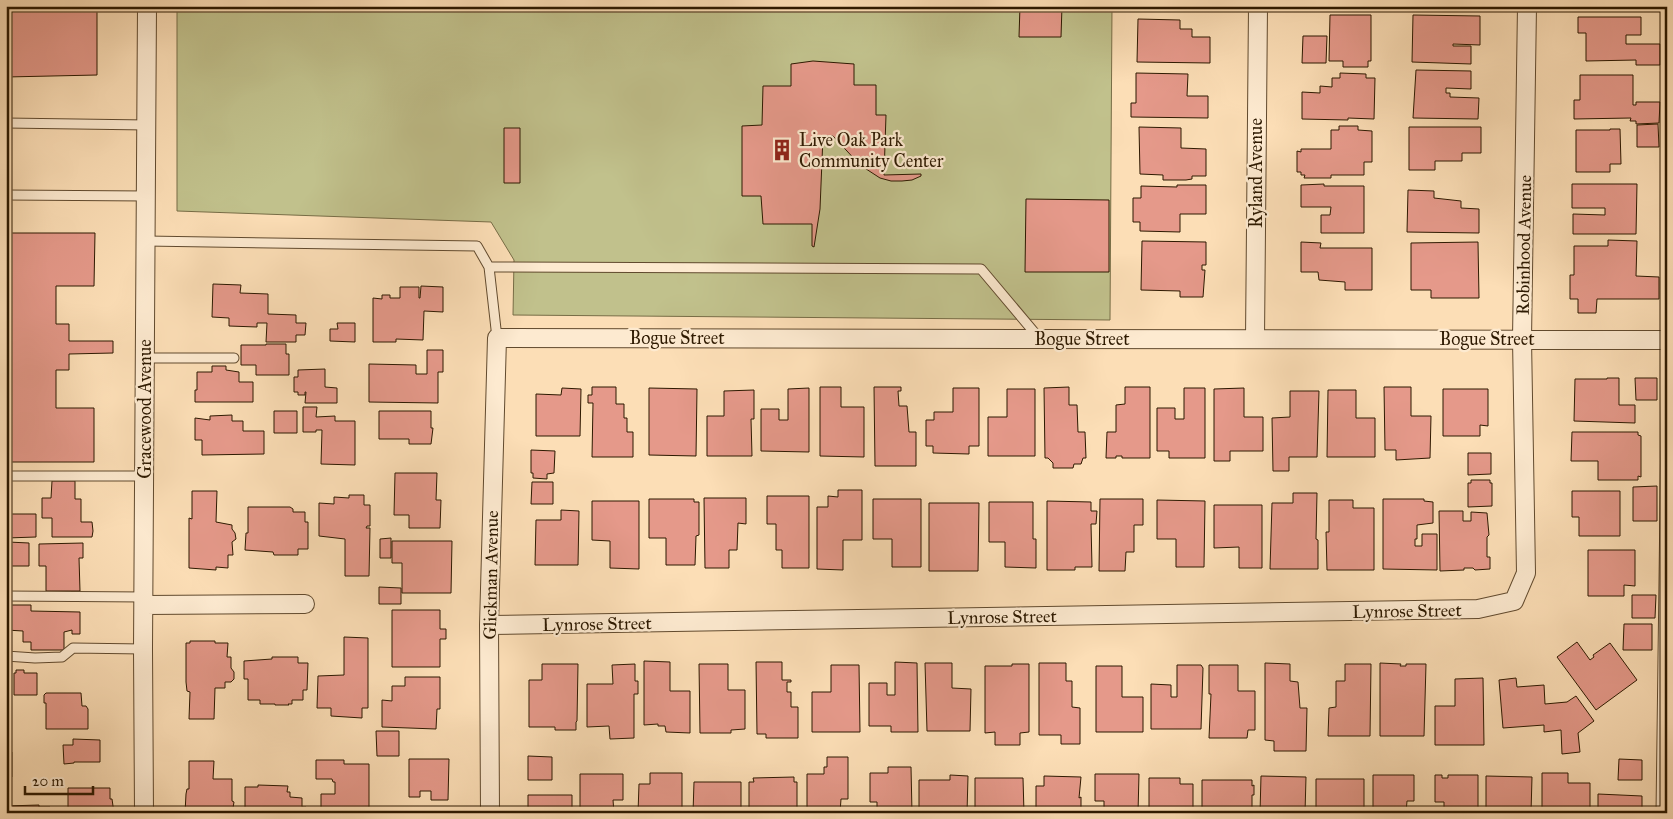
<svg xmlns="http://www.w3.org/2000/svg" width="1673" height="819" font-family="'IM FELL Great Primer',serif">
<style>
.green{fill:#c1c18c;stroke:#776d46}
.building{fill:#e5998a;stroke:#2d1900}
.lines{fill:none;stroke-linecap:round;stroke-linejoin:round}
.lane-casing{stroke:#614a2e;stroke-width:11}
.street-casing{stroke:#614a2e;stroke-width:20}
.lane{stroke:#fdead0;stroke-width:9}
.street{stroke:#fdead0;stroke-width:18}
.labels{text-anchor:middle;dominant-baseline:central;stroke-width:4.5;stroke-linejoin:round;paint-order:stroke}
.poi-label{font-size:18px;fill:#2d1900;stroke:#fdead0;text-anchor:start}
.street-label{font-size:18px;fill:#2d1900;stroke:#fdead0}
</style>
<rect width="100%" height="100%" fill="#fcdeb6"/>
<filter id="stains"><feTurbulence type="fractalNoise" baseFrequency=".004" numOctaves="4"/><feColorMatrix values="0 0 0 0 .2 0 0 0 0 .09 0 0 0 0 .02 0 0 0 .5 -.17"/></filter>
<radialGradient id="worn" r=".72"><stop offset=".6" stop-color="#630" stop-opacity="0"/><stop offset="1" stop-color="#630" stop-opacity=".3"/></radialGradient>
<path class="green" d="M177,6h935l-2,314 -597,-5 1,-55 -23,-38 -314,-11z"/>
<path class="building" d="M6,6h91v69l-91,2z
M1020,6h42l-1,31h-42z
M1444,6h35v2l-35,-1z
M1330,15h41v46h-3v6h-25v-6h-14z
M1413,15l67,1v29l-27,-1v2h18v18l-59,-2z
M1578,17h63v18h-15v9h34v21h-24v-5l-50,1v-28h-8z
M1138,19l42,1v9h12v8h18v26l-73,-1z
M1303,36h24l-1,27h-24z
M813,61l41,3v21h22v30h10l-2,60 37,-1v2l-9,4 -10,1h-11l-11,-3 -20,-13 -27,-29h-10l-3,73 -6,38 -2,-1v-22h-49l-2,-28h-19v-70l20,-1 1,-39h28v-22z
M1416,70l55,1v18l-25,-1v5h4v4l29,1 -1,21 -65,-1z
M1136,73l52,1 -1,22h21v22l-77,-1v-14h5z
M1340,73l26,1v4h9l-1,41 -26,-1v2l-46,-1v-27l18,1v-7l12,1v-9h8z
M1580,75h53v30h3v-3h24l-1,21 -23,1v-3h-6l1,-3 -57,1v-19h6z
M1658,124l1,23h-22v-22z
M1339,126h19v4l14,1v31h-8v13h-33v3h-27l1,-3h-4v-3h-4v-21l4,1v-3h30v-19h8z
M1139,127l42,1v20l25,1v27h-14v3l-6,1h-23v-5l-23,-1z
M1409,127h72v26h-19v8h-27v9h-26z
M504,128h16v55h-16z
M1610,129h10l1,35h-11v8h-34v-42h34z
M1324,184v2h40v47h-43v-18h9l1,-8h-30v-22z
M1572,184h65l-1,50h-63v-20l32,1v-7h-33z
M1177,185h29v29h-26v18l-40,-1v-9h-7v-24h8v-12l36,1z
M1408,190l26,1v7l27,3v7l18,1v24l-72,-1z
M1026,199l83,1v72h-84z
M6,233h89l-1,53h-38v38h13v17h44v12l-44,1v16h-13v38h38v54h-88z
M1608,240l29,1 -1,35 23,1v22h-62l-1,14h-18v-14h-8v-24h4v-29h34z
M1142,241l64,1v23h-4v5h3l-2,27h-23v-6l-39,-1z
M1301,242l20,1 -1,5h52v42h-27v-8l-26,-2 -1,-8h-17z
M1478,242l1,56h-48v-8h-20v-47z
M213,284l28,1 -1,8 28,1v20l28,1v8h10l-1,12h-9v7h-30l1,-19h-10v4l-28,-1v-8l-17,-1z
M421,286l22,1v25l-19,-1 -1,29 -27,-1v3h-23v-44l9,1v-4h8v3h10v-11h19v11h1z
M337,323h18v19l-25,-1v-12h8z
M266,344h20v10h3v21h-33v-10h-15v-20h25z
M427,350h16v22h-5v31l-69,-1v-38l47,1v9h11z
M212,366h14v4l13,2v10h14v20h-58v-12h2v-18h15z
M325,369v18l12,1v15h-32l1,-11h-1v3h-7v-3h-4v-15h4v-7z
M1607,378h12v27h16v18l-61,-2 1,-42h32z
M1635,378h22v22h-21z
M592,387h24v17h8v14h3v14h6v25h-41l1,-54h-5v-8h4z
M820,387h21v20h23v50l-44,-1z
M874,387h27v4h-3l1,15h8l2,26h7v34h-41z
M1069,387v18h8l1,27h7l1,26h-3l-2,6h-7l-1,4h-20v-5l-5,-5h-3l-1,-70z
M1125,387h25v71h-28v-2h-6v2h-10l1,-26h9v-27l9,-1z
M1384,387h27v29h20l-1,42 -34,2v-10h-11z
M562,388l19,1 -1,47h-44v-42l25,1z
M649,388l48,1 -1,67 -47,-1z
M809,388v64l-48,-1v-42h18v11h9v-31z
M953,388h26v58h-10v8l-36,-1v-7h-7v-26h8v-8h19z
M1184,388h21v70h-36v-7h-12v-43h18v11h9z
M1244,388v29h19v34h-33v10h-16v-72z
M1007,389h28v67h-47v-39h19z
M1443,389h45v37l-8,-1v11h-37z
M754,390v29h-3l1,37h-45v-40h17v-25z
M1328,390h28v28h19v39h-48z
M1290,391h29l-2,66h-28v14h-16l-1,-53 18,-1z
M303,407h14l-1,10 19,-1v5h20v44l-34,-1 1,-34h-6v2h-13z
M274,411h23v22h-23z
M379,411h52v17h2l-2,16h-22v-5h-30z
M232,415v6h11v10h21v23l-62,1v-15h-7v-22l15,2v-4z
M1572,432h66v3l3,1v41l-3,-1v4h-40v-19h-27z
M531,450l24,1 -1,22 -7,1v5l-14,-1v-5h-2z
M1468,453h23v21l-23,1z
M395,473h42l-1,27h5l-1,28h-31v-13h-15z
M1471,480h19v3h2v23l-24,1v-24h3z
M52,481h23v18h6v23h11l1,9 -1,6h-40v-19h-10v-20h9z
M532,482h21v22h-22z
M1657,486v35h-24v-34z
M838,490h24v50h-19v30l-26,-1v-62h11v-11l10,1z
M192,491h25l-1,31 16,3v4l3,4 1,6 -4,3 1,13h-5v13l-12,-1v3l-27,-2v-50l3,1z
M1572,491h48v45h-41v-19h-7z
M1293,493h24l-1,46 2,1v29h-48l2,-66h21z
M349,495h15v10h6v21h-3l-1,2h4l-1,48h-24v-37l-26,-3v-33l15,1v-7l15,1z
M767,496h42v72h-27v-18h-6v-26h-9z
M704,498h42v26l-8,-1 -1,27h-8v18h-24z
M649,499h45v3h5v33l-3,1 -1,29h-29v-27h-17z
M873,499h48v68h-29v-28h-19z
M1100,499h43v26h-9v27h-8l-1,19h-26z
M1383,499h41v2l9,1v21l-16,2v14h-2v7h7v-12h15v36l-54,-1z
M1157,500l48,1 -1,66h-28v-28h-19z
M1329,500h24v8h21v62h-47l-1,-38h3z
M592,501h47v68l-29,-1v-27l-18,-1z
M1047,501l44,1v9h6l-1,13h-5l1,43h-17v3h-28z
M989,502h44v37h3v29l-31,-1v-25h-16z
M929,503h50l-1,68h-49z
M1214,505h48v63h-23v-21l-25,1z
M248,507h42l3,2v3h12v10h3v27h-10v6h-24l-1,-3 -28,-2 1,-17h2z
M561,510l18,1 -1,54h-43l1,-45h25z
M1439,511h24v10h8v-9l16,1 2,22 -2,2v20h3v12l-15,1 -2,-2h-9v2l-24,1z
M6,514h30v23l-30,1z
M391,538v20h-11v-19z
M392,541h60l-1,52h-49v-30h-10z
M8,542l21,1v23h-21z
M83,543v15h-4l1,33h-34v-25h-7v-22z
M1588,550h47v36l-11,-1v11h-36z
M379,587l22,1v16h-22z
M1632,595h24l-1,23h-23z
M6,605h25v6l49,1v22h-8v-4l-8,2v18h-33v-8h-8v-11l-17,-1z
M392,610h48v19h6v10h-6v28h-48z
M1624,624h28v26h-29z
M344,637l24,1v70h-6v10l-31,-2v-8h-14l1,-32 26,-1z
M190,641h25v2h13l-1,14h4v11l3,4v7l-3,3h-6v6h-10l-1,31h-25l1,-27 -3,-1 -1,-9v-39h4z
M1577,642l13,18 4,-3 -1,-2 17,-12 27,37 -41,30 -39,-53z
M272,657h26v6h10l-1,27h-4v10h-11v4h-4l1,1h-14v-1h-15v-4h-12v-21h-4v-18l28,-2z
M644,661l26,1v29h20v42l-24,-1 -1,-6h-7v-2l-14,1z
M756,662h26v18h9v2h-4v10h4v15h7v31h-32v-4h-9z
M895,662l22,1 1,69h-27v-6h-22v-43h18v12h8z
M925,663h27v25l19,1 -1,42h-43z
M1039,663h27v18h6v26l8,1v36h-19v-9h-22z
M1265,663l25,1v17l8,1 2,26h7l-1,43h-32v-10l-9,-1z
M1380,663l21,1 -1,2h6v-2h20l-2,72h-44z
M542,664h36l-1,57 -1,1v8h-21v-3h-26v-47h13z
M635,664v17h3v13h-4v44l-24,1 -1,-13 -22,1v-43h26l-1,-19z
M699,664h29v26h17v39l-14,1v3h-31z
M1012,664h17v68l-9,1v12h-25v-13l-10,1v-67h27z
M1345,664h26l-1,72h-42l1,-28 7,-1v-26h9z
M831,665h28l1,67h-48v-40h19z
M1177,665h24l2,3 -2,61h-50v-45l20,1v12h6z
M1209,665h29v26h17v39h-7l-1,8h-38l2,-44h-2z
M1096,666h26v31h21v35h-47z
M16,670h8v3h13v22h-23v-22h2z
M405,677h35v32h-3l-1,20 -54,-2v-27l10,1v-15h13z
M1483,678l1,67h-49v-39h20v-27z
M1516,678l1,9 27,-2 1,19 22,-2 9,-6 18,25 -16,12 2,19 -18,2 -1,-24 -17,2v-7l-41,3 -4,-48z
M46,693h35l1,13h4l2,3v20h-42v-26h-2v-8z
M376,731h23v25h-22z
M73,739l27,1v22h-26v1l-10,1 -1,-19h10z
M6,752h6v25h-6z
M528,756l24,1v23h-24z
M827,757h21v42h-7l-1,14h-33v-39h17v-7h3z
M409,759h40l-1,41h-17v-9h-11v6h-11z
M1619,759l23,1v20h-24z
M316,760h28v4h25v48l-48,1v-19h14v-12h-2l-1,-3h-16z
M189,761h25l-1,18h19v22l2,1 -1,6 -2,2h2v3h-48l1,-19 1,-5h2z
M888,767h23l1,46h-35v-11h-7v-29h18z
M650,773h32v40h-44l1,-29h11z
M1542,773h26v10h22v30h-48z
M580,774h43v26h-10l1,13h-34z
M1095,774h44l-1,39h-34v-12h-9z
M950,775l18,1 -1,37h-48v-33h31z
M1373,775h41v26h-7l-1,12h-33z
M1435,775h7v3h6v-3h30v38h-34v-11h-9z
M1044,776l37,1 -2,21 2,-1v12h-2v4h-43v-27h8z
M1261,776l45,1 -1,36h-45z
M1486,776l46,1 -1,36h-45z
M794,777v5h3v31h-48v-31h5l-1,-4z
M975,778h48l1,35h-49z
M1149,778h31v6h13v29h-44z
M1316,779h48v34h-48z
M1202,780h50v6l2,-1v10h-2v18h-20v-2h-6v2h-24z
M694,782h47v31h-48z
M258,785l30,1 -1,6h3v5l12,1v9h4v6h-61v-26h13z
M68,788h42v11h2l2,14h-46z
M1598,794l44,2v17h-44z
M528,795h44v18h-44z
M39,805v2h11v6h-44v-7z"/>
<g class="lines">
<g class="lane-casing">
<path id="lane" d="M6,123l141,2
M6,195l140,1
M146,241l331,5 12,21 8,71
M489,267l492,2 58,69
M145,358h89
M6,476h138
M6,596l138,1
M6,656l29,2 27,-1 11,-9 70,1
M1661,813l6,-466"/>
</g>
<g class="street-casing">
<path id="street" d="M1255,339l3,-333
M144,605l161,-1
M489,625l989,-16 36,-8 12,-28 -4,-234 5,-333
M144,813l-1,-164 4,-643
M490,813l-1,-188 8,-287 1170,2"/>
</g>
<use href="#lane" class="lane"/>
<use href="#street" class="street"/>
</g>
<defs>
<g id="building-bare" transform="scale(1.725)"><path d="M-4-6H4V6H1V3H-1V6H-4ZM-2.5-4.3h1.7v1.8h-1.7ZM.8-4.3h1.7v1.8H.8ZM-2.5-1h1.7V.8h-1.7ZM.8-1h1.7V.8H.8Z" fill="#8f2418" stroke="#fdead0" stroke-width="2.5" paint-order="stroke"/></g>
</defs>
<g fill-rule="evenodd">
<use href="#building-bare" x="782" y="150"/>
</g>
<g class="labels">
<g class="poi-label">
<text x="799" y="140">Live Oak Park<tspan x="799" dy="21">Community Center</tspan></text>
</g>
<g class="street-label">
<text transform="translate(1256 173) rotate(-90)">Ryland Avenue</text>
<text transform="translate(1524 245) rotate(-89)">Robinhood Avenue</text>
<text x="677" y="338">Bogue Street</text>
<text x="1082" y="339">Bogue Street</text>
<text x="1487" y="339">Bogue Street</text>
<text transform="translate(145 409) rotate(-90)">Gracewood Avenue</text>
<text transform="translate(491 575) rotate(-89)">Glickman Avenue</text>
<text transform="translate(1407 611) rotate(-1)">Lynrose Street</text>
<text transform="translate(1002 617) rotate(-1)">Lynrose Street</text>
<text transform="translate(597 624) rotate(-1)">Lynrose Street</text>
</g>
</g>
<rect width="1673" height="819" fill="none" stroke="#fcdeb6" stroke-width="25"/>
<rect x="8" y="8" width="1658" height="804" fill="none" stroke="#2d1900" stroke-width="2.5"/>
<rect x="12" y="12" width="1648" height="794" fill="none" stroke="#2d1900"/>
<path d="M25 786v8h68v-8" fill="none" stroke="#2d1900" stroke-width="2.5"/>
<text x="32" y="786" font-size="15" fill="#2d1900" stroke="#fdead0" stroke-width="4" paint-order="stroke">20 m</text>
<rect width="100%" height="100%" filter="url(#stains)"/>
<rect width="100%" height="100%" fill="url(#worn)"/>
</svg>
